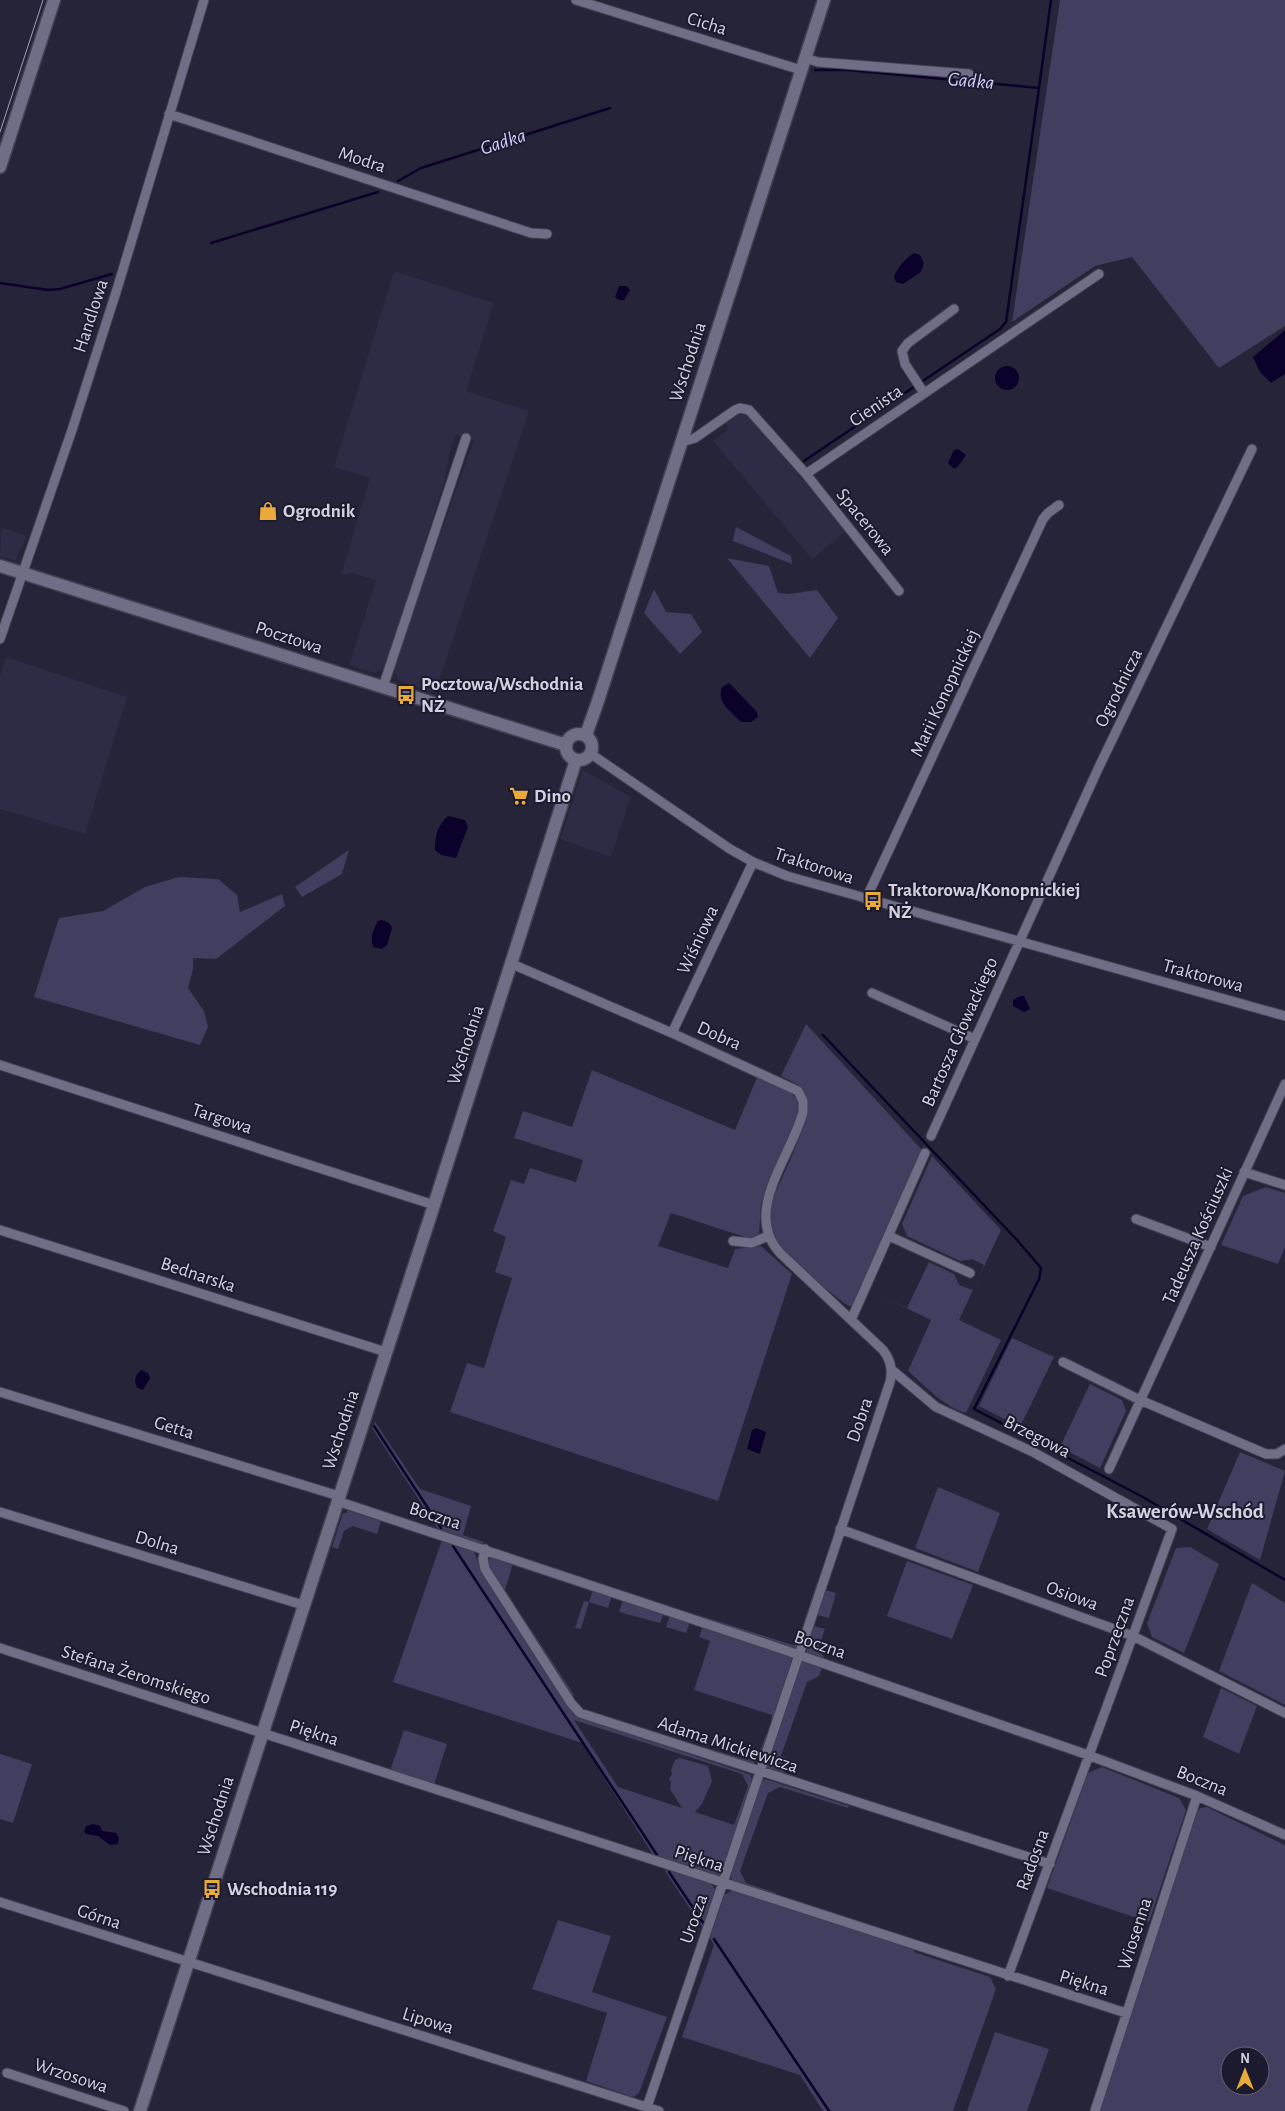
<svg xmlns="http://www.w3.org/2000/svg" width="1285" height="2111" font-family="'Alegreya Sans',sans-serif">
<style>
.built{fill:#2d2b45}
.green{fill:#413e5f;fill-rule:evenodd}
.water{fill:#0c012a}
.lines{fill:none;stroke-linecap:round;stroke-linejoin:round}
.stream{stroke:#0c012a;stroke-width:2.5}
.street-casing{stroke:#423f51;stroke-width:11}
.secondary-casing{stroke:#423f51;stroke-width:15}
.street{stroke:#6f6e86;stroke-width:9}
.secondary{stroke:#6f6e86;stroke-width:12}
.tram{stroke:#a1a0b0;stroke-width:1}
.labels{text-anchor:middle;dominant-baseline:central;stroke-width:4;stroke-linejoin:round;paint-order:stroke}
.street-label{font-size:19px;fill:#d2d1df;stroke:#1c1a2e}
.poi-label{font-size:19px;font-weight:bold;fill:#d2d1df;stroke:#1c1a2e;text-anchor:start}
.water-label{font-size:20px;font-style:italic;fill:#ceccfc;stroke:#1c1a2e}
.quarter-label{font-size:21px;font-weight:bold;fill:#d2d1df;stroke:#1c1a2e}
</style>
<rect width="100%" height="100%" fill="#252438"/>
<path class="built" d="M394,271l100,32 -28,88 63,20 -94,282 -36,-12 -5,-10 24,-75 56,-156 -18,-6 -6,18 -6,31 -59,185 -11,5 -25,-8 27,-85 -24,-7 -11,2 29,-97 -36,-11z
M738,413l9,1 99,117 -34,28 -99,-118 16,-12 -5,-7z
M1,527l26,9 -12,25 -15,-5z
M6,657l121,40 -42,137 -85,-25v-133z
M583,770l48,27 -20,60 -51,-18z"/>
<path class="green" d="M1060,0h225v326l-66,42 -87,-111 -37,9 -83,56z
M736,527l55,29 1,8 -59,-23z
M727,558l42,8 9,27 11,1 28,-4 21,28 -28,40z
M654,589l12,23 25,2 11,18 -22,22 -36,-41z
M349,850l-7,24 -40,23 -7,-10z
M179,877l39,2 19,16 3,17 42,-18 3,12 -69,53 -23,-1v11l-5,19 16,23 4,16 -8,18 -166,-48 25,-79 44,-7 42,-24z
M806,1024l116,126 -64,150 -6,6h-3l-5,-3c-17,-14 -68,-51 -74,-70 -3,-9 0,-22 2,-31 9,-26 45,-87 31,-111 -5,-8 -14,-11 -22,-15z
M592,1070l143,60 23,-55 31,15 8,10 1,8 -1,9 -36,87 -2,32 -5,3 -6,-1 -77,-25 -13,33 70,22 7,-19 26,-3 31,28 -74,227 -268,-89 17,-49 17,5 28,-90 -17,-6 11,-35 -13,-6 18,-51 13,4 6,-16 46,14 7,-22 -69,-22 9,-27 49,16z
M932,1156l69,74 -42,90 42,20 -35,73c-22,-6 -41,-27 -58,-42l23,-51 -58,-28 34,16 22,-46 25,12 5,11 14,5 11,-25 -12,-6 -12,2 -53,-25 -5,-12z
M1266,1187l19,6v54l-7,17 -57,-19 22,-49z
M1012,1338l42,19 -34,70 -41,-21z
M1090,1384l32,16 4,11 -26,57 -40,-21z
M375,1422l45,67 51,17 -8,29 21,7 -2,3 -132,-43 -2,-3 90,30 -66,-101z
M1240,1452l45,19 -25,89 -53,-31z
M938,1487l62,26 -22,59 -63,-24z
M347,1510l34,11 -4,13 -24,-8 -9,5 -6,18 -6,-2 11,-34h4z
M442,1540l31,9 9,23 92,143 177,60 1,8 -30,92 -5,2 -62,-19 -73,-115 -189,-61zM574,1720l168,54 6,12 -14,39 -39,-13 7,-8 10,-23 -4,-15 -28,-8 -5,2 -4,10 1,4 -3,5 2,4 -1,6 12,19 -64,-21z
M1190,1547l29,17 -35,89 -32,-16 -5,-14 29,-75z
M492,1557l21,6 -8,27 69,105 -2,2 -83,-129 -1,-8z
M907,1561l66,24 -21,54 -65,-23z
M817,1582l2,1 -23,66 -97,-32 -1,-2 95,30 4,-2z
M1252,1583l33,20v102l-66,-34z
M593,1590l19,6 -4,12 -19,-6 -8,27 -6,-1 9,-27 5,1z
M825,1590l11,3 -7,25 -12,-3z
M623,1600l41,13 -4,10 -41,-11z
M670,1615l20,7 -4,11 -20,-6z
M703,1626l85,29 4,3 -19,63h-2l1,-6 -78,-25 16,-49 -11,-4z
M814,1626l11,3 -6,18 6,13 -17,-5 -2,-3z
M803,1662l19,5 -3,9 -12,6 -26,74 6,2 -4,12 2,3 29,10 -1,3 -45,-17 -2,-4 34,-102z
M1221,1688l36,18 -18,48 -36,-17z
M404,1730l43,14 -13,41 -44,-14z
M766,1735h2l-8,22 -8,8 -39,-12 1,-3 33,10 12,-6z
M0,1754l32,10 -19,59 -13,-4z
M1102,1767l77,31 7,12 -37,112 -102,-34 41,-115z
M765,1779l84,27 -1,2 -68,-21 -12,6 -28,78 6,12 30,10 -2,4 -41,-15 -2,-5 1,-8 28,-88z
M1207,1807l78,38v266h-188l100,-299 3,-4zM1230,2056h30v30h-30z
M671,1869l40,14 5,8 -12,39 -39,-59z
M733,1890l181,59v3l76,25 6,12 -43,122h-130l-23,-36 -118,-38 32,-92 -4,-7 14,-43z
M558,1920l53,16 -19,56 75,25 -28,76 -6,4 -47,-16 21,-68 -75,-24z
M995,2032l54,17 -22,62h-60z"/>
<path class="water" d="M914,253l6,2 4,8 -3,9 -18,12 -7,-2 -2,-6c5,-10 11,-17 20,-23z
M619,286h8l3,4 -6,10h-5l-4,-3z
M1285,330v44l-14,9 -11,-11 -7,-15z
M995 378a12 12 0 1 1 24 0a12 12 0 1 1-24 0Z
M958,449l8,6 -9,13h-4l-5,-5 6,-13z
M729,683l28,29 1,5 -7,5h-10c-10,-11 -25,-19 -19,-35z
M448,816l17,4 3,7 -12,31 -15,-3 -6,-5c0,-14 2,-24 13,-34z
M382,920l7,3 3,5 -5,17 -5,4 -9,-2c-3,-9 0,-18 5,-26z
M1020,996h4l6,13 -6,3 -11,-6v-6z
M141,1370l7,3 2,5 -7,12 -5,-2c-5,-6 -3,-13 3,-18z
M756,1428l10,4 -6,22 -13,-5 5,-19z
M93,1824l7,2 2,5 14,2 3,5 -1,6 -8,1 -12,-9 -12,-2 -2,-3 2,-5z"/>
<g class="lines">
<path class="stream" d="M815,70h33l191,18 12,-88
M398,181l23,-13 189,-60
M211,243l167,-51
M0,283l48,7 12,-1 52,-15
M804,461l196,-132 6,-7 33,-234
M823,1035l194,205 24,28 -2,11 -65,130 167,87 144,84
M374,1426l67,102
M453,1546l204,309
M669,1872l35,52
M714,1939l115,172"/>
<g class="street-casing">
<path id="street" d="M576,0l225,70
M805,58l13,4 151,12
M169,114l362,119 16,1
M924,393l-19,-29 -3,-13 6,-8 46,-34
M682,442l13,-4 40,-28 5,-2 9,2 57,64 93,117
M806,474l293,-200
M0,639l72,-209 46,-144 86,-286
M383,687l83,-249
M591,754l139,95 23,13 34,14 498,140
M866,899l177,-380 5,-6 11,-8
M512,964l160,69 126,58 5,10v11c-12,45 -61,100 -23,141l103,97c8,10 10,20 7,32 -82,242 -160,484 -243,725
M872,993l103,46
M672,1033l81,-171
M0,1065l434,140
M931,1136l167,-367 154,-320
M1244,1172l41,13
M1136,1219l75,28
M0,1230l386,122
M889,1236l81,37
M733,1241l19,2 16,-7
M851,1320l74,-167
M1063,1362l77,38 126,54h11l8,-5
M892,1370l44,37 97,45 139,77 -164,447
M0,1392l339,104
M1109,1469l176,-385
M337,1501l436,145 315,109 109,41 88,39
M0,1512l303,93
M840,1529l293,107 152,77
M485,1549l-2,10 2,10 86,134 9,10 470,151
M0,1648l1126,365
M0,1902l659,209
M7,2073l117,38
M1095,2111l102,-315"/>
</g>
<g class="secondary-casing">
<path id="secondary" d="M0,167l54,-167
M0,566l566,179
M566 747a13 13 0 1 1 26 0a13 13 0 1 1-26 0Z
M586,735l12,-34 226,-701
M140,2111l294,-906 142,-445"/>
</g>
<use href="#street" class="street"/>
<use href="#secondary" class="secondary"/>
<path class="tram" d="M0,132l43,-132"/>
</g>
<defs>
<g id="shop-bare" transform="scale(1.5)"><path d="M-5-2.5h2.3a2.7 3.5 0 0 1 5.4 0H5L5.5 6h-11ZM-1.5-2.5h3a1.5 2.3 0 0 0-3 0Z" fill="#eaaa39" stroke="#1c1a2e" stroke-width="2.5" paint-order="stroke"/></g>
<g id="bus-bare" transform="scale(1.5)"><path d="M-5-6H5V4H4V6H2V4H-2V6H-4V4H-5ZM-3.5-4V0h7V-4ZM-3.5 1.2v1.5H-2V1.2ZM2 1.2v1.5H3.5V1.2Z" fill="#eaaa39" stroke="#1c1a2e" stroke-width="2.5" paint-order="stroke"/></g>
<g id="supermarket-bare" transform="scale(1.5)"><path d="M-6-5.5h2.5l.6 2H6L4.5 2H-2.5L-4.4-4H-6ZM-1.5 3.2a1.3 1.3 0 1 0 .1 0ZM3 3.2a1.3 1.3 0 1 0 .1 0Z" fill="#eaaa39" stroke="#1c1a2e" stroke-width="2.5" paint-order="stroke"/></g>
</defs>
<g fill-rule="evenodd">
<use href="#shop-bare" x="268" y="511"/>
<use href="#bus-bare" x="406" y="695"/>
<use href="#supermarket-bare" x="519" y="796"/>
<use href="#bus-bare" x="873" y="901"/>
<use href="#bus-bare" x="212" y="1889"/>
</g>
<g class="labels">
<g class="street-label">
<text transform="translate(707 24) rotate(17)">Cicha</text>
<text transform="translate(362 160) rotate(18)">Modra</text>
<text transform="translate(91 316) rotate(-72)">Handlowa</text>
<text transform="translate(688 362) rotate(-72)">Wschodnia</text>
<text transform="translate(876 406) rotate(-34)">Cienista</text>
<text transform="translate(865 522) rotate(51)">Spacerowa</text>
<text transform="translate(289 638) rotate(18)">Pocztowa</text>
<text transform="translate(1119 688) rotate(-64)">Ogrodnicza</text>
<text transform="translate(945 693) rotate(-65)">Marii Konopnickiej</text>
<text transform="translate(814 866) rotate(18)">Traktorowa</text>
<text transform="translate(698 940) rotate(-65)">Wiśniowa</text>
<text transform="translate(1203 976) rotate(15)">Traktorowa</text>
<text transform="translate(960 1032) rotate(-66)">Bartosza Głowackiego</text>
<text transform="translate(719 1036) rotate(24)">Dobra</text>
<text transform="translate(466 1045) rotate(-72)">Wschodnia</text>
<text transform="translate(222 1119) rotate(18)">Targowa</text>
<text transform="translate(1198 1236) rotate(-66)">Tadeusza Kościuszki</text>
<text transform="translate(198 1275) rotate(18)">Bednarska</text>
<text transform="translate(860 1420) rotate(-71)">Dobra</text>
<text transform="translate(174 1428) rotate(17)">Getta</text>
<text transform="translate(341 1430) rotate(-72)">Wschodnia</text>
<text transform="translate(1037 1437) rotate(27)">Brzegowa</text>
<text transform="translate(435 1516) rotate(18)">Boczna</text>
<text transform="translate(157 1543) rotate(17)">Dolna</text>
<text transform="translate(1072 1596) rotate(20)">Osiowa</text>
<text transform="translate(1115 1637) rotate(-70)">Poprzeczna</text>
<text transform="translate(820 1645) rotate(19)">Boczna</text>
<text transform="translate(136 1675) rotate(18)">Stefana Żeromskiego</text>
<text transform="translate(314 1733) rotate(18)">Piękna</text>
<text transform="translate(728 1745) rotate(18)">Adama Mickiewicza</text>
<text transform="translate(1202 1781) rotate(22)">Boczna</text>
<text transform="translate(216 1816) rotate(-72)">Wschodnia</text>
<text transform="translate(699 1859) rotate(18)">Piękna</text>
<text transform="translate(1033 1860) rotate(-70)">Radosna</text>
<text transform="translate(99 1917) rotate(18)">Górna</text>
<text transform="translate(694 1919) rotate(-71)">Urocza</text>
<text transform="translate(1135 1934) rotate(-72)">Wiosenna</text>
<text transform="translate(1084 1983) rotate(17)">Piękna</text>
<text transform="translate(428 2021) rotate(17)">Lipowa</text>
<text transform="translate(71 2076) rotate(18)">Wrzosowa</text>
</g>
<g class="poi-label">
<text x="283" y="511">Ogrodnik</text>
<text x="421" y="684">Pocztowa/Wschodnia<tspan x="421" dy="22">NŻ</tspan></text>
<text x="534" y="796">Dino</text>
<text x="888" y="890">Traktorowa/Konopnickiej<tspan x="888" dy="22">NŻ</tspan></text>
<text x="227" y="1889">Wschodnia 119</text>
</g>
<g class="water-label">
<text transform="translate(971 81) rotate(5)">Gadka</text>
<text transform="translate(503 142) rotate(-18)">Gadka</text>
</g>
<g class="quarter-label">
<text x="1185" y="1511">Ksawerów-Wschód</text>
</g>
</g>
<g transform="translate(1245 2071)"><circle r="24" fill="#1c1a2e" stroke="#656375"/>
<path d="M0-4L9 19L0 12L-9 19Z" fill="#eaaa39"/>
<text y="-8" font-size="14" font-weight="bold" text-anchor="middle" fill="#d2d1df">N</text>
</g>
</svg>
